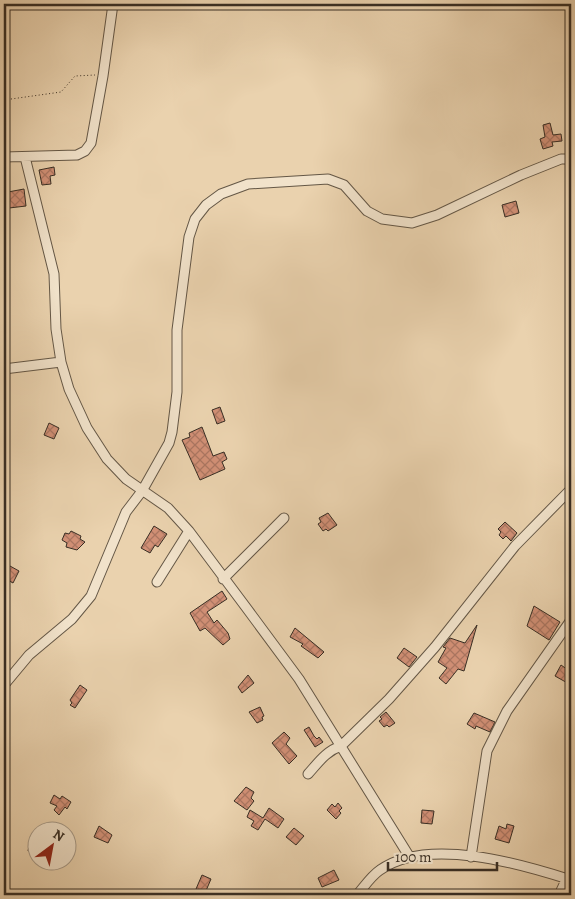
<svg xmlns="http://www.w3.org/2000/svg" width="575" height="899" font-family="Alegreya,serif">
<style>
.building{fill:url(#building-cross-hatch);stroke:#382e24}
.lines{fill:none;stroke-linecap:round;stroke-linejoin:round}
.minor-casing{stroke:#645746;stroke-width:11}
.path{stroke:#382e24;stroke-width:1;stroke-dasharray:1 2.5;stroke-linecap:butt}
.minor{stroke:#f1e2ca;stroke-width:9}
</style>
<defs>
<pattern id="building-cross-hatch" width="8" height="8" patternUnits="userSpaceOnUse" patternTransform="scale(1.25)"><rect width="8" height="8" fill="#d29076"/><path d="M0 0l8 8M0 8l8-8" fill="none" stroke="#ab7661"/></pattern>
</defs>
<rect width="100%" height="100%" fill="#ead2ae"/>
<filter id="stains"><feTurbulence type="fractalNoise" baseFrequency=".004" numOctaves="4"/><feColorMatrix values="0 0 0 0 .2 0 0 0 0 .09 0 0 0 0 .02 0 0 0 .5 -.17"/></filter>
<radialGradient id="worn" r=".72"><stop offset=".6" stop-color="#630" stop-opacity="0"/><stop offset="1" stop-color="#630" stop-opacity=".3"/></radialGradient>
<path class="building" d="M550,123l3,12 8,-1 1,7 -10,1 1,4 -10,3 -3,-10 5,-2 -2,-12z
M54,167l1,8 -5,1 1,8 -9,1 -3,-15z
M24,189l2,17 -17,2 -1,-16z
M516,201l3,12 -14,4 -3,-12z
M220,407l5,14 -8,3 -5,-14z
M49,423l10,5 -5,11 -10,-4z
M202,427l11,29 11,-4 3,7 -5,3 3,7 -25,11 -18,-40 8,-3 -1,-4z
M328,513l9,12 -9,6 -2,-2 -3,2 -5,-7 3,-2 -2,-4z
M505,522l12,11 -6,8 -5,-5 -3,3 -4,-4 2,-3 -3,-3z
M154,526l13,8 -9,13 -3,-2 -5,8 -9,-5z
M71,531l10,5 -1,3 5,3 -8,8 -11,-3 1,-4 -5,-3 3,-7 4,1z
M10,566l9,5 -6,12 -9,-5z
M222,591l5,8 -20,13 7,11 3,-3 11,13 2,6 -7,6 -18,-17 -5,3 -10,-18z
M534,606l26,16 -11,18 -22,-14z
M477,625l-13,46 -6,-2 -12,15 -7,-6 8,-10 -9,-6 8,-14 -3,-1 7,-9 15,5z
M295,628l29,24 -6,6 -17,-12 2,-2 -13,-7z
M404,648l13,9 -8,10 -12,-9z
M561,665l10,7v13l-16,-9z
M248,675l6,8 -12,10 -4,-6z
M80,685l7,5 -12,18 -5,-3 2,-2 -2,-3z
M260,707l4,9 -2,1 1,3 -6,3 -8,-11z
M386,712l9,11 -6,4 -2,-2 -3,2 -5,-6 3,-2 -2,-2z
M474,713l21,9 -5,10 -14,-6 -1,3 -8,-5z
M309,727l5,9 3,3 2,-2 4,5 -8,5 -11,-17z
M284,732l6,6 -4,6 11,12 -8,8 -17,-21z
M246,787l8,5 -3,6 3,3 -7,9 -13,-9z
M54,795l6,4 2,-3 9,6 -4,7 -2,-2 -6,8 -5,-5 3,-4 -7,-3z
M338,803l4,5 -3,3 2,2 -5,6 -9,-9 5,-6 3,3z
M269,808l15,11 -6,9 -13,-9 -7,11 -7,-4 3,-5 -7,-4 3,-7 13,8z
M422,810l12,1 -2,13 -11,-1z
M507,824l7,2 -5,17 -14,-4 4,-13 7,3z
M99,826l13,9 -4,8 -14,-6z
M294,828l10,8 -8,9 -10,-8z
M31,836h7v18l-10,-3z
M334,870l5,10 -17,7 -4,-9z
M202,875l9,4 -6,14 -9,-4z"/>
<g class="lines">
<g class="minor-casing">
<path id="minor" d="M4,157l73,-2 8,-4 6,-8 12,-67 10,-72
M25,157l29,117 2,55 5,33 8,27 18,39 20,31 19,20 42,29 21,23 56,75 54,73 110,177
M4,369l57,-7
M223,579l61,-61
M157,582l32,-51
M4,685l25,-30 43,-36 19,-23 35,-84 16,-21 27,-48 3,-11 5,-40v-62l12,-93 6,-18 11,-14 15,-11 27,-10 80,-5 16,6 23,26 15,8 30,4 25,-8 84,-40 40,-16h10
M308,774c10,-11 18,-23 33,-28l48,-47 46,-52 80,-101 56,-57
M471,857l16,-106 20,-40 64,-91
M357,895c7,-8 14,-19 23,-25 47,-34 141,-6 191,10
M559,895l8,-17"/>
</g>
<path class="path" d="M4,100l57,-8 14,-16 20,-1"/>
<use href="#minor" class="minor"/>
</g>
<rect width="575" height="899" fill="none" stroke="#ead2ae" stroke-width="20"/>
<rect x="5" y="5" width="565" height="889" fill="none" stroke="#382e24" stroke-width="2.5"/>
<rect x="10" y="10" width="555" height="879" fill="none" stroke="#382e24"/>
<g transform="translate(52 846) rotate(32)"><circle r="24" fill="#f1e2ca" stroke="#a79a88"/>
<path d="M0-4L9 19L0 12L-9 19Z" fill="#8f2418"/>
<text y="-8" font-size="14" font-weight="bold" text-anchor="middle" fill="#382e24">N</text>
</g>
<path d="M388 862v8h109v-8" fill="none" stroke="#382e24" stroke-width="2.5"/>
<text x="395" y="862" font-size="15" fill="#382e24" stroke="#f1e2ca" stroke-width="4" paint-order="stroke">100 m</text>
<rect width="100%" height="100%" filter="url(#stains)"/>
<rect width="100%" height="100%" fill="url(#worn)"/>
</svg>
